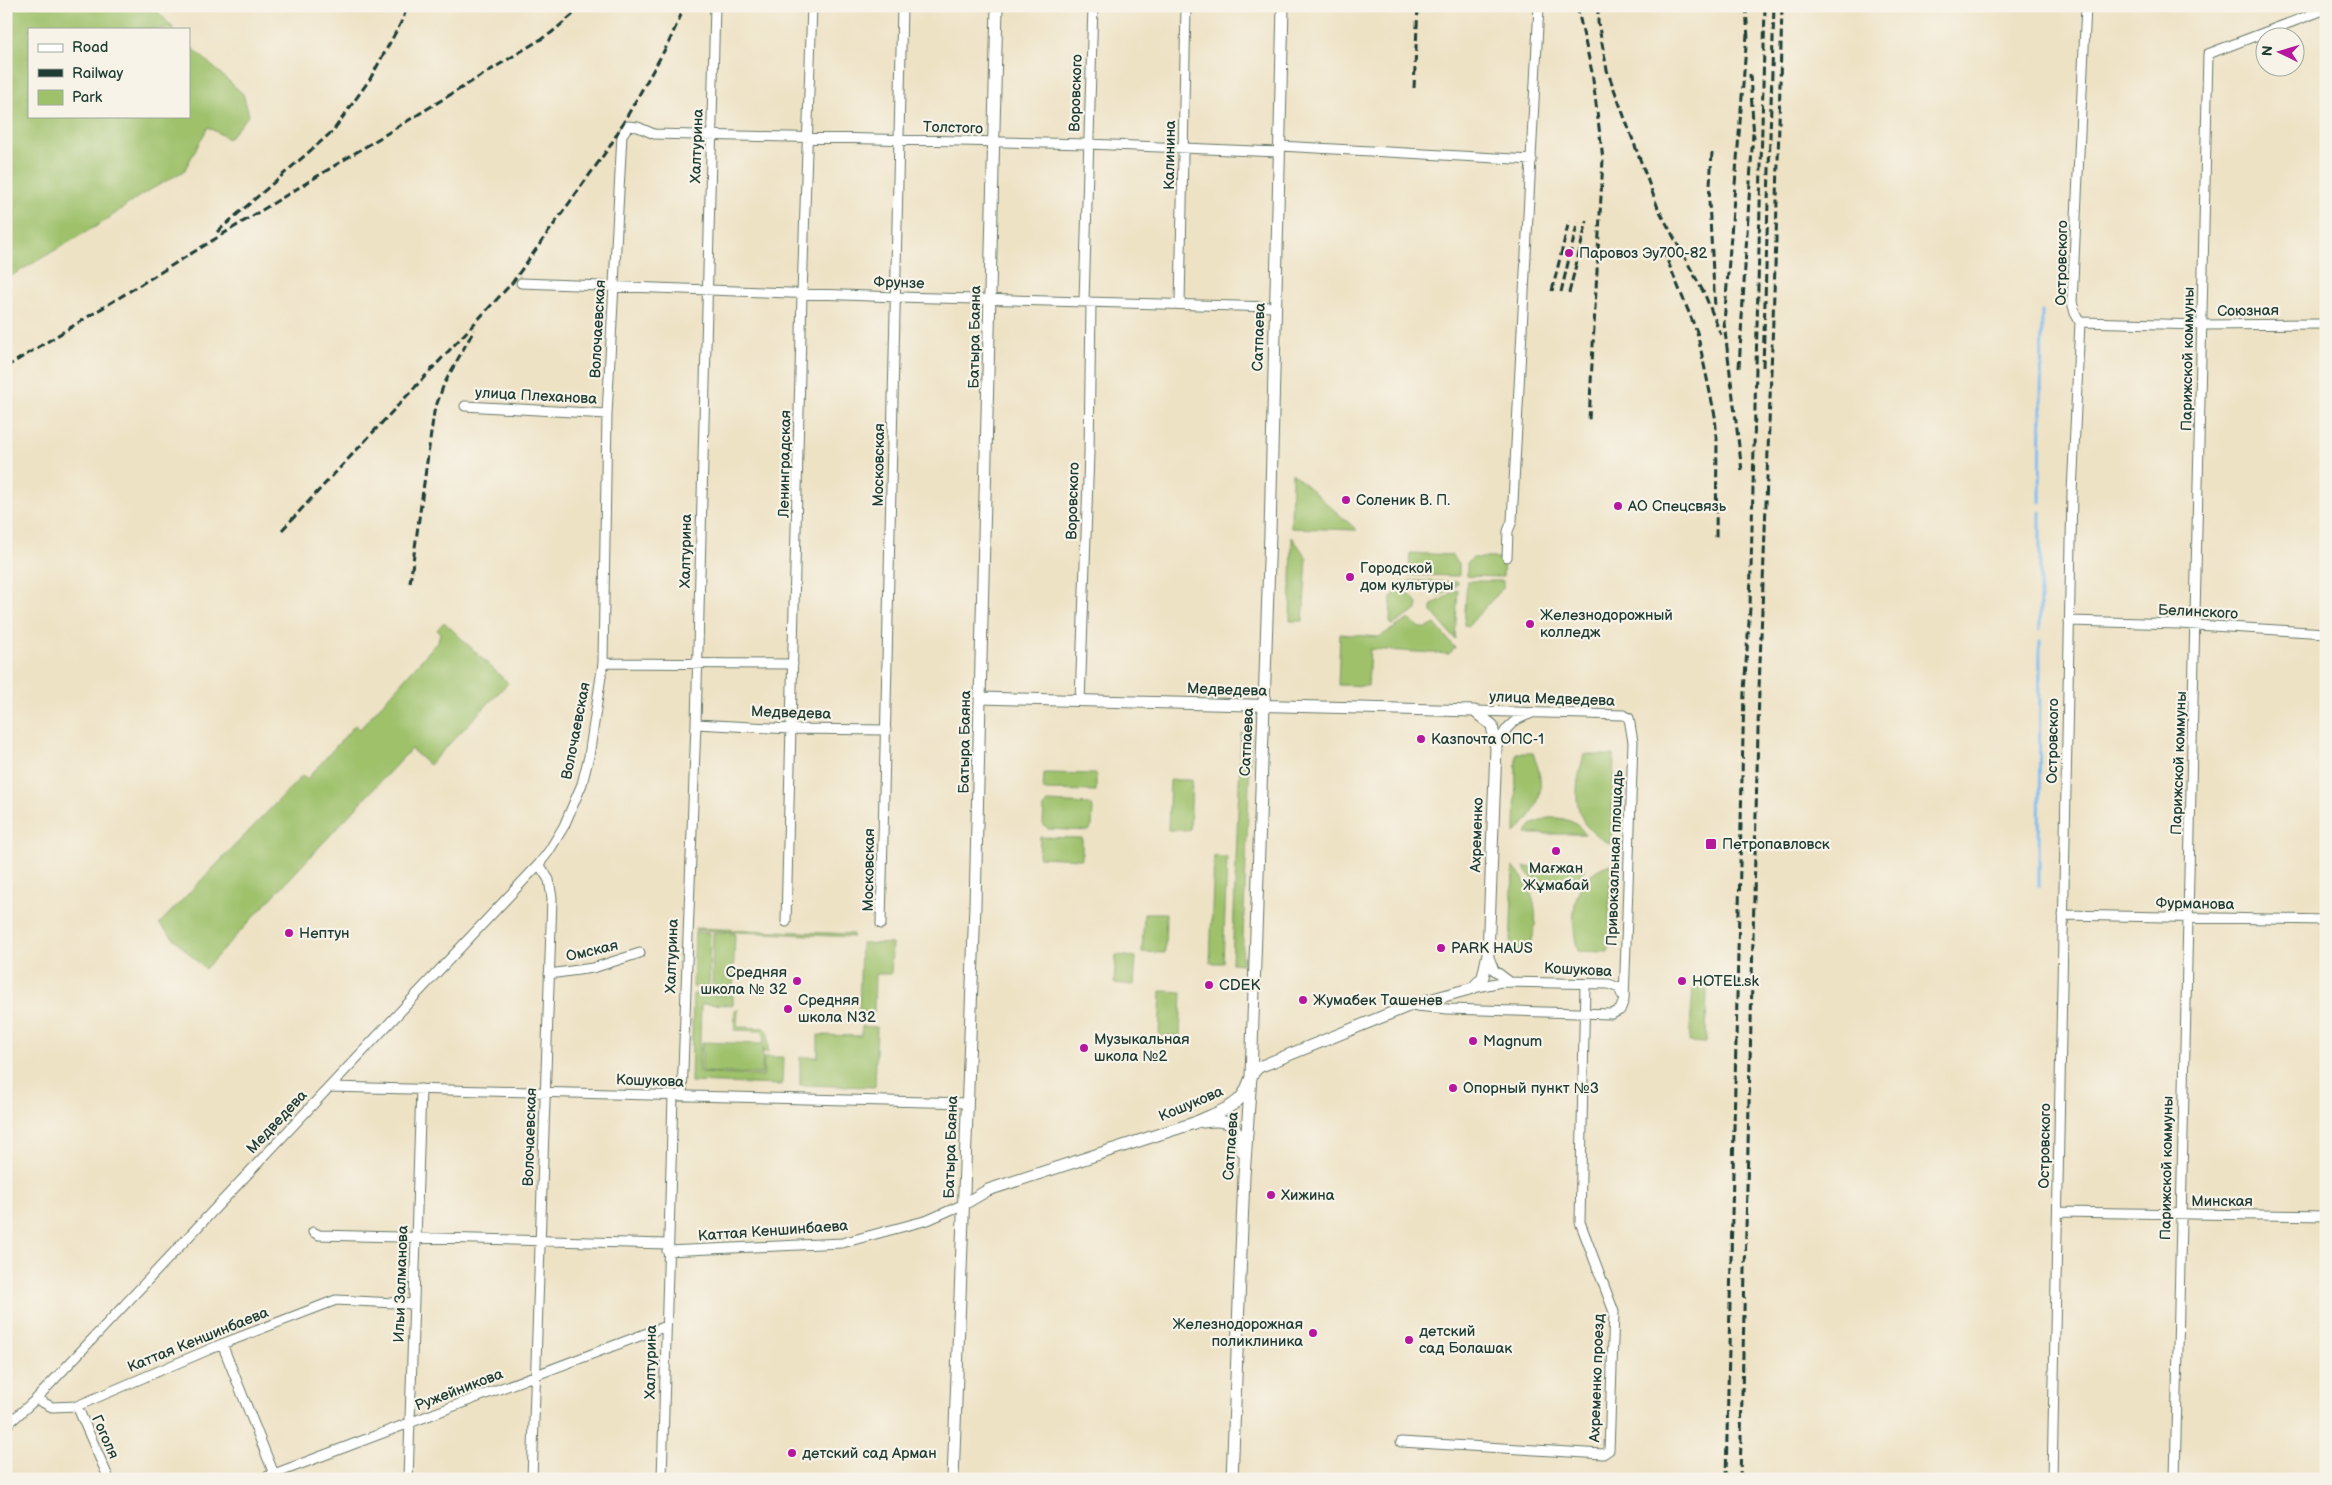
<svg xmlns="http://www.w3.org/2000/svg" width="2332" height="1485" font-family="'Balsamiq Sans',sans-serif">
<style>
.green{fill:#9ec16a;stroke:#5e7f4f}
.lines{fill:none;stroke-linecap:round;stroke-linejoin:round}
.stream{stroke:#7ebcf1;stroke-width:3}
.minor-casing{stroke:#677767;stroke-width:11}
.tertiary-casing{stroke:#677767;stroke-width:13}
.minor{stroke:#fff;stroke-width:9}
.tertiary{stroke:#fff;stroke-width:11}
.rail{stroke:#1f3d34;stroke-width:3;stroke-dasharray:8 4;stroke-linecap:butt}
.poi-dot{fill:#b5179e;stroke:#f7f3e8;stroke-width:2}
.labels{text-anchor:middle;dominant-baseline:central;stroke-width:4.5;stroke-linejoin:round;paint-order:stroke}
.street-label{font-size:15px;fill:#1f3d34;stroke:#f7f3e8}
.poi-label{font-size:15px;fill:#1f3d34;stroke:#f7f3e8;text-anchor:start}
</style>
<rect width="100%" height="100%" fill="#f7f3e8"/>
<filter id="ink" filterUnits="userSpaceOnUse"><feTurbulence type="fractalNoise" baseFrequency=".02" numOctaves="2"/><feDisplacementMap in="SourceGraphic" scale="10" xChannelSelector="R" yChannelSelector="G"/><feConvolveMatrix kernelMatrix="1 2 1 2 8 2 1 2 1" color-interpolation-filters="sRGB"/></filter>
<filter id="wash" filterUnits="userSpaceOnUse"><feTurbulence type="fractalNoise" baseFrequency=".0096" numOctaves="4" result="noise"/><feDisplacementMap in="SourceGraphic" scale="20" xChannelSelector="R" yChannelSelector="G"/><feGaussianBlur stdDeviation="1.12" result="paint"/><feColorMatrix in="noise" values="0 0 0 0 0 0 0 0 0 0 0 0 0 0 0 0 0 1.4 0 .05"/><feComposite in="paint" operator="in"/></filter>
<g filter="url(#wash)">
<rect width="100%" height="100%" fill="#eee2c5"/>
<path class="green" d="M6,6h143l10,7 15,16h-145v87h160v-71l54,49 6,21 -21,24 -20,-12 -24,44 -43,24 -36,26 -99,58z
M1292,473l65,57 -66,-2z
M1292,537l15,21 -4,63h-13z
M1410,553l41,2 8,8v13l-50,-1z
M1473,558h31l-1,19 -36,-1v-13z
M1409,581l49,1v2l-19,12c-9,-9 -13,-11 -25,-4l-6,-7z
M1467,581h36v7l-35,38 -4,-1z
M1458,589l-3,50 -23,-27v-7z
M1397,591l11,1 10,12 -1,6 -24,15 -3,-2 1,-25z
M1409,619c10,10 13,12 26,5l20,24 -6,6 -79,-5 -2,37 -30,-1 2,-51 39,3z
M444,622l64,61 -79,82 -18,-16 -206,220 -46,-45 143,-148 5,3 48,-54 5,4 78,-88 2,-8 -3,-3z
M1241,733h10l-9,231 -10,-1z
M1516,753h17c14,33 8,57 -18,80z
M1584,755h30l-3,89c-41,-19 -38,-52 -27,-89z
M1044,773l52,1v17l-53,-1z
M1170,780h22l-2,50h-22z
M1048,802l41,2 4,4 -1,18 -3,5 -41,-2 -5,-5 1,-18z
M1548,818c15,-1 29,3 37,16h-59l5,-9z
M1040,837l42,1v21l-43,-2z
M1214,856l13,1 -4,106h-13z
M1611,864l-3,88 -30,-1c-9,-34 -7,-76 33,-87z
M1513,867c23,22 29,54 15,83h-18z
M1524,867l62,2c-5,5 -10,10 -16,13 -15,6 -40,2 -46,-15z
M1144,913h22l-1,40 -23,-1z
M695,928l158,6v3l-158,-7z
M695,932l15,1 -1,54h-16z
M713,933h22l-2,55 -21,-1z
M861,943l31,1 -1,30h-16l-1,39 -15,-1z
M1116,955l20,2 -2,28 -20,-2z
M1693,987h14l-1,56 -17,-1z
M1161,991l21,1 -2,44 -21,-1z
M693,994l40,1v10l-32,-1 -2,69 64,3 1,-19h19l-1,28 -91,-3z
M735,1010h3l-1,17 28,1 3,4v20h-5v-5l-1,27 -61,-2 1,-30 61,2 1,-11 -3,-2 -27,-1z
M862,1026l15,1 -2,60 -75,-2v-28h18v-22l43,1z"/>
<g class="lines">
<path class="stream" d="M2040,502l2,-190
M2040,630v-118
M2039,886l1,-245"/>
</g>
</g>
<g filter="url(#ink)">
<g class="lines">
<g class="minor-casing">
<path id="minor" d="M1280,146l252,14
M521,283l376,14 378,10
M1084,301l9,-295
M1180,304l6,-298
M2080,322l122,3 124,-1
M465,406l142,8
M1507,557l1,-26 4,-10 27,-515
M2069,621l110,3 147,9
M603,663l190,1
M1080,701l9,-248 2,-151
M1474,711l150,4 5,3 4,24 -9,258
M696,724l95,5 95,1
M1496,748c8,-18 15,-28 34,-34
M2063,915l263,5
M786,922l16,-628 10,-288
M881,924l21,-918
M1488,955l6,15 16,12
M549,974l44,-6 47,-15
M1416,1006l32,3 164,5 8,-4 4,-10 -5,-12 -10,-4 -108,-2 -28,6
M331,1087l636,16
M682,1096l14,-372 19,-718
M2058,1212l268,4
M313,1232l6,3 349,9
M667,1251l175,-8 86,-23 36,-16
M222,1344l54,135
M36,1399l16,8 25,-1 145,-62 114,-44 78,4
M77,1406l32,73
M6,1426l30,-27 503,-535
M1401,1442l202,12 6,-4 5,-138 -34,-90 5,-238
M261,1479l405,-153
M408,1479l13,-390
M532,1479l20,-581 -3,-18 -10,-16 10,-13 15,-25 18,-42 7,-28 14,-93 4,-249 15,-279 6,-9 10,1 16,7 434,10 191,8
M662,1479l11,-383
M2052,1479l20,-986 8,-171 -5,-9 -3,-11 14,-296
M2175,1479l33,-1425 118,-45"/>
</g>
<g class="tertiary-casing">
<path id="tertiary" d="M1203,1122c28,-4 34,2 39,29
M964,1204l24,-14 206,-67c16,-8 39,-14 49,-28 7,-10 6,-21 16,-28l152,-62 62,-17 10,-11 5,-23 8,-206 -4,-23 -18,-14 -493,-13
M953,1479l22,-574 22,-899
M1232,1479l12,-303 7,-100 19,-543 13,-527"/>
</g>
<use href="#minor" class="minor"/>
<use href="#tertiary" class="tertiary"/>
<path class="rail" d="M1577,6l15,66 11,87 -14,261
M1598,6v16l9,48 51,138 47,87 16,40
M1746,6l2,34
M1750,74l4,65
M1414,88l4,-82
M1712,153l-3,48 6,107
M217,232l116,-101 37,-52 33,-60 4,-13
M1663,250l34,82 18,84 2,24 -1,99
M1552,291l17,-70
M1561,292l17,-71
M1569,293l18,-72
M6,367l545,-334 32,-27
M1763,367l11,-361
M1739,368l14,-236
M1742,471l-18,-148 23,-289
M282,530l230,-247 98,-137 58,-102 17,-38
M410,583l24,-171 10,-28 30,-54
M1726,1479l18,-788 6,-83 15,-602
M1740,1479l19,-790 17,-449 6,-234"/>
</g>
</g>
<g class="poi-dot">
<circle cx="1569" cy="253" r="5"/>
<circle cx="1346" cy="500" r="5"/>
<circle cx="1618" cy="506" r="5"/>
<circle cx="1350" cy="577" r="5"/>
<circle cx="1530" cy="624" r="5"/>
<circle cx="1421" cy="739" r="5"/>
<rect x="1705" y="838" width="12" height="12" rx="2.5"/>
<circle cx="1556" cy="851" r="5"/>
<circle cx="289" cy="933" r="5"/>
<circle cx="1441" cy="948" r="5"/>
<circle cx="797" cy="981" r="5"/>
<circle cx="1682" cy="981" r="5"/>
<circle cx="1209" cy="985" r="5"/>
<circle cx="1303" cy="1000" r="5"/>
<circle cx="788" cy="1009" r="5"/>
<circle cx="1473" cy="1041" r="5"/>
<circle cx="1084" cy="1048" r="5"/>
<circle cx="1453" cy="1088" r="5"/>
<circle cx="1271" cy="1195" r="5"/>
<circle cx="1313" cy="1333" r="5"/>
<circle cx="1409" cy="1340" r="5"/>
<circle cx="792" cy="1453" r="5"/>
</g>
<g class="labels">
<g class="street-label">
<text transform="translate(1076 93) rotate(-88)">Воровского</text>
<text transform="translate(953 128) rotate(2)">Толстого</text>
<text transform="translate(697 146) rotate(-88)">Халтурина</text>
<text transform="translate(1170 155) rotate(-89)">Калинина</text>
<text transform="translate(2062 263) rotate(-89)">Островского</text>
<text transform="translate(899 283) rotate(2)">Фрунзе</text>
<text transform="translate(2248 311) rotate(-1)">Союзная</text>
<text transform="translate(598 329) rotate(-87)">Волочаевская</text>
<text transform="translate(975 337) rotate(-89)">Батыра Баяна</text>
<text transform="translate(1259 337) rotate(-88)">Сатпаева</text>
<text transform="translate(2188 359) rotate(-89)">Парижской коммуны</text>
<text transform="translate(536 396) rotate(3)">улица Плеханова</text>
<text transform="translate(785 464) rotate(-89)">Ленинградская</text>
<text transform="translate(879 465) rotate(-89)">Московская</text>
<text transform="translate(1073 501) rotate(-88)">Воровского</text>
<text transform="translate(686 551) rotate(-89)">Халтурина</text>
<text transform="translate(2198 612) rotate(3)">Белинского</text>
<text transform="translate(1227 690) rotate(2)">Медведева</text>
<text transform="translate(1552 699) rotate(2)">улица Медведева</text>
<text transform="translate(791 713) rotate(2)">Медведева</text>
<text transform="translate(576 731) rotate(-79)">Волочаевская</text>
<text transform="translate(2053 741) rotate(-89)">Островского</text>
<text transform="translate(965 742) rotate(-89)">Батыра Баяна</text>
<text transform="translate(1247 742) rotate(-87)">Сатпаева</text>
<text transform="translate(2179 763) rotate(-88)">Парижской коммуны</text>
<text transform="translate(1477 835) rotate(-88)">Ахременко</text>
<text transform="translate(1615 858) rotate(-88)">Привокзальная площадь</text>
<text transform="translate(869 870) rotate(-89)">Московская</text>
<text transform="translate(2195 904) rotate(1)">Фурманова</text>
<text transform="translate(592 951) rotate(-13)">Омская</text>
<text transform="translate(672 956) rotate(-88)">Халтурина</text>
<text transform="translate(1578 970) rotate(3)">Кошукова</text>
<text transform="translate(650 1081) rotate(2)">Кошукова</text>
<text transform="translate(1191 1104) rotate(-23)">Кошукова</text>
<text transform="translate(277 1122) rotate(-47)">Медведева</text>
<text transform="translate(530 1137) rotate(-88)">Волочаевская</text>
<text transform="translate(1231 1146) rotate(-86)">Сатпаева</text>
<text transform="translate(2045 1146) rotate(-89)">Островского</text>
<text transform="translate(951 1147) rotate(-88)">Батыра Баяна</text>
<text transform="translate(2167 1168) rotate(-89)">Парижской коммуны</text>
<text x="2222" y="1201">Минская</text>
<text transform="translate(773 1231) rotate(-4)">Каттая Кеншинбаева</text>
<text transform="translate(401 1284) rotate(-88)">Ильи Залманова</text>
<text transform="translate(198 1340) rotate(-22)">Каттая Кеншинбаева</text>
<text transform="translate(651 1362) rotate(-89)">Халтурина</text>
<text transform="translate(1597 1378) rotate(-88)">Ахременко проезд</text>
<text transform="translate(459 1390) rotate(-21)">Ружейникова</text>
<text transform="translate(105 1437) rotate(66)">Гоголя</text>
</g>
<g class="poi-label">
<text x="1579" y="253">Паровоз Эу700-82</text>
<text x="1356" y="500">Соленик В. П.</text>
<text x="1628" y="506">АО Спецсвязь</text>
<text x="1360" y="568">Городской<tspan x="1360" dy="17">дом культуры</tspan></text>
<text x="1540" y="615">Железнодорожный<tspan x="1540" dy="17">колледж</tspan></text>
<text x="1431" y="739">Казпочта ОПС-1</text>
<text x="1722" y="844">Петропавловск</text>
<text x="1556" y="868" text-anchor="middle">Мағжан<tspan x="1556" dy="17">Жұмабай</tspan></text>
<text x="299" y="933">Нептун</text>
<text x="1451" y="948">PARK HAUS</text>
<text x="787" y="972" text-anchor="end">Средняя<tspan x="787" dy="17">школа № 32</tspan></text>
<text x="1692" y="981">HOTEL.sk</text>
<text x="1219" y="985">CDEK</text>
<text x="798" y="1000">Средняя<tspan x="798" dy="17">школа N32</tspan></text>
<text x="1313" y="1000">Жумабек Ташенев</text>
<text x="1094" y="1039">Музыкальная<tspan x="1094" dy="17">школа №2</tspan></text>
<text x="1483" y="1041">Magnum</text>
<text x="1463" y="1088">Опорный пункт №3</text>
<text x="1281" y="1195">Хижина</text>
<text x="1303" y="1324" text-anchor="end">Железнодорожная<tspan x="1303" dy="17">поликлиника</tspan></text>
<text x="1419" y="1331">детский<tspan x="1419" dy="17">сад Болашак</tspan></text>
<text x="802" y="1453">детский сад Арман</text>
</g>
</g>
<rect width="2332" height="1485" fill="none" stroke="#f7f3e8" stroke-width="25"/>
<rect x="28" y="28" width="162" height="90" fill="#f7f3e8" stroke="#a1aaa0"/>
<rect x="38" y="44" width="25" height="8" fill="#ffffff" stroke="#a1aaa0"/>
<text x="72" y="52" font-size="15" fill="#1f3d34">Road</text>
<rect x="38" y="69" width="25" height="8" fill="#1f3d34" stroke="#a1aaa0"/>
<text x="72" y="78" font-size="15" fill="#1f3d34">Railway</text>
<rect x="38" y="90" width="25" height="15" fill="#9ec16a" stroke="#a1aaa0"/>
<text x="72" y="102" font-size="15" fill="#1f3d34">Park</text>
<g transform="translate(2280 52) rotate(275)"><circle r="24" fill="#f7f3e8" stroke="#a1aaa0"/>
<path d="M0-4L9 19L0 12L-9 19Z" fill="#b5179e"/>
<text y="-8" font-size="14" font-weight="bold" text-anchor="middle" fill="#1f3d34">N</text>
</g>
</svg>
